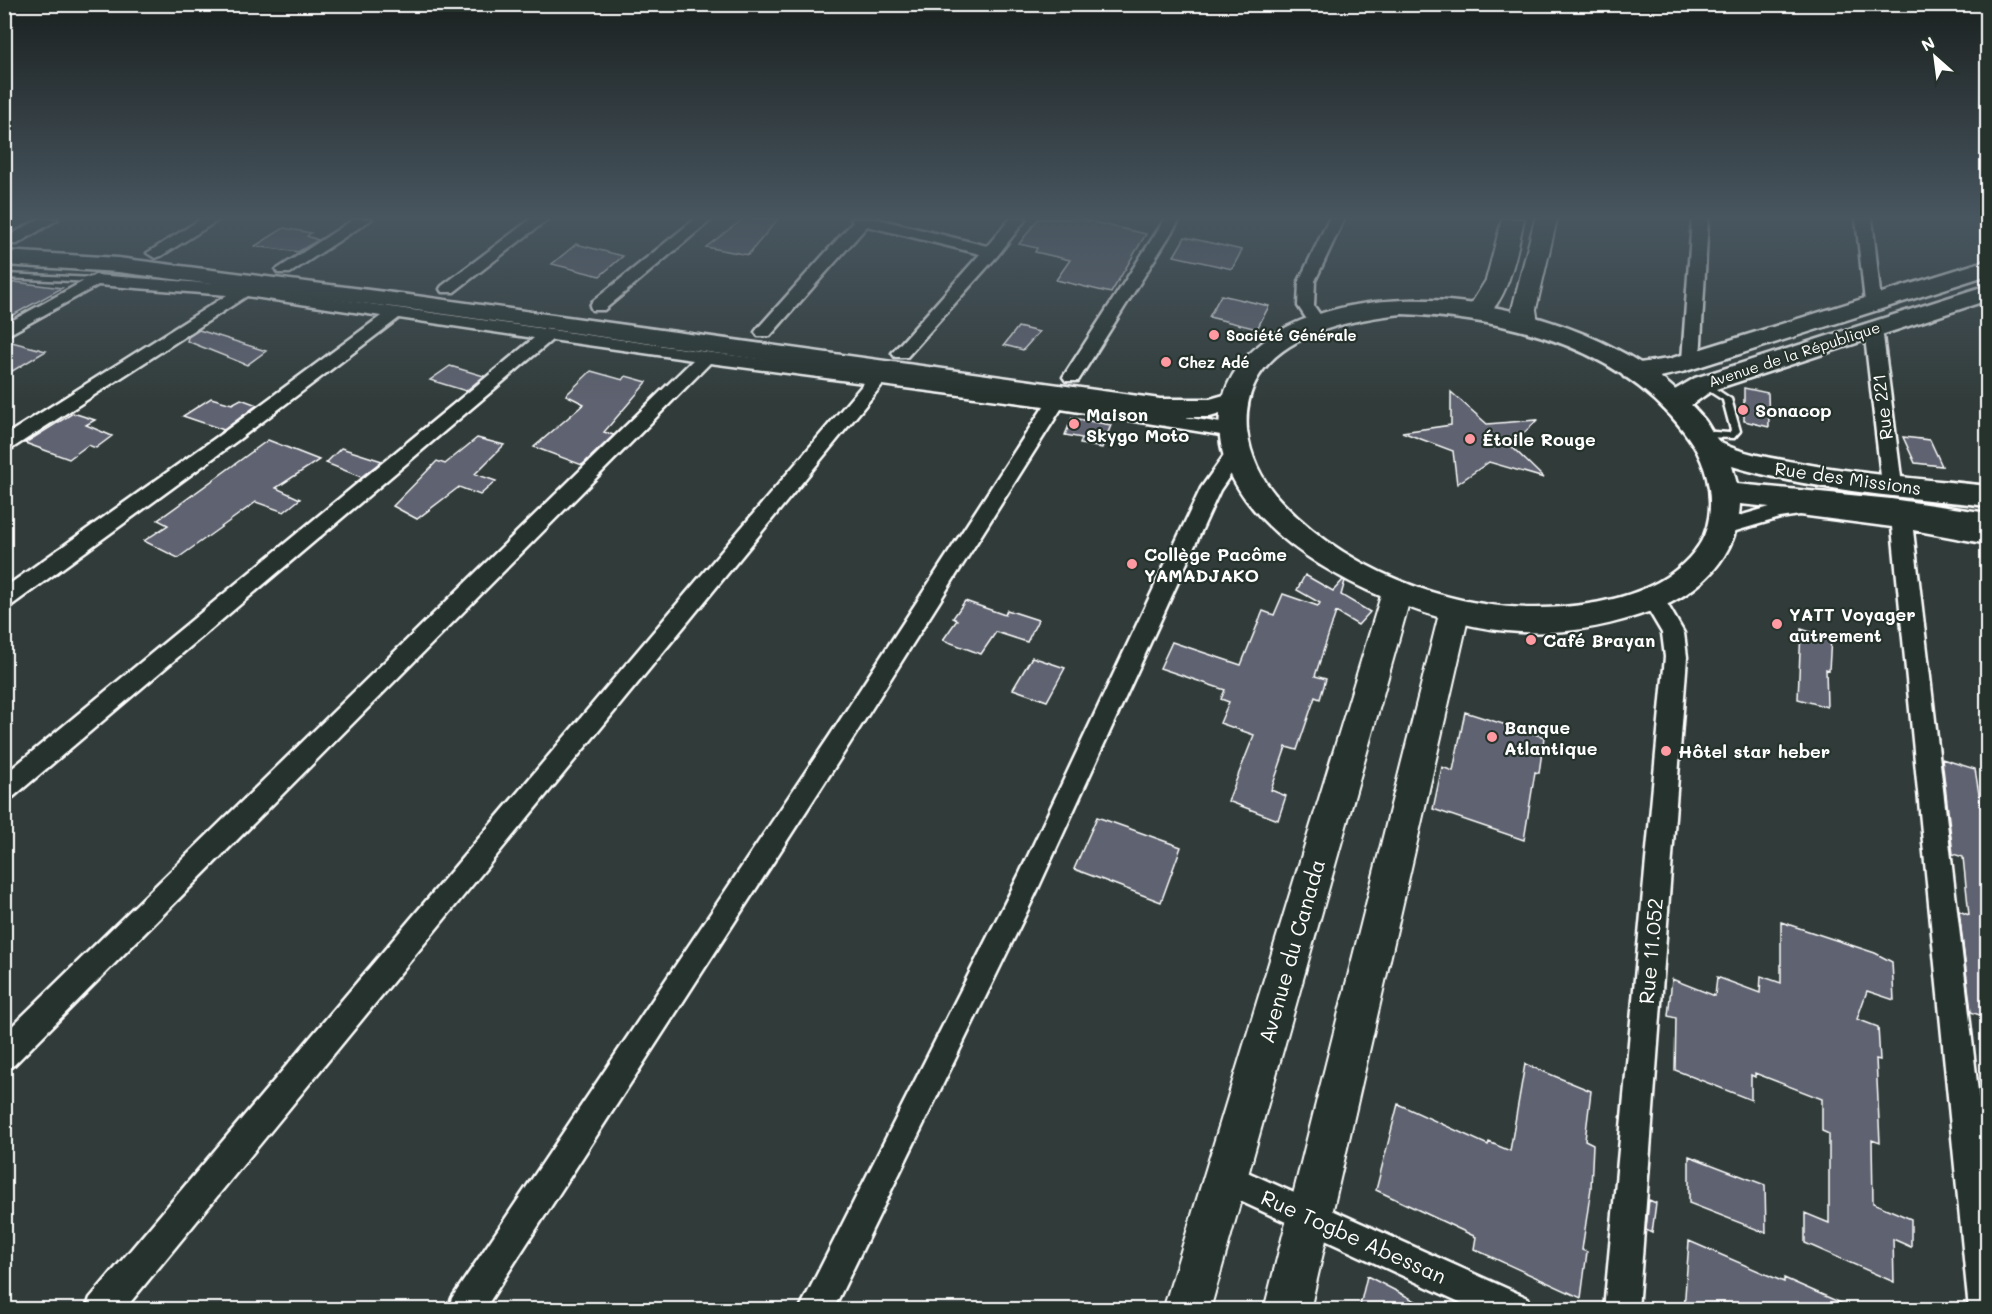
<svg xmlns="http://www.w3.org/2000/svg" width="1992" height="1314" font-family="Mali,sans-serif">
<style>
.building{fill:#5e626f;stroke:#fff;stroke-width:1.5}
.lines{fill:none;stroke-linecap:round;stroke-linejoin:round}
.lane-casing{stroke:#fff;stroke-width:5}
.street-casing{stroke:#fff;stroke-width:5}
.secondary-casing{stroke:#fff;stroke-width:4}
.primary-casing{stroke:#fff;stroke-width:5}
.highway-casing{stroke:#fff;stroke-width:5}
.lane{fill:#26332d;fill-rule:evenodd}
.street{fill:#26332d;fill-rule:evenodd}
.secondary{fill:#26332d;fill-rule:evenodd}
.primary{fill:#26332d;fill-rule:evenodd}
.highway{fill:#26332d;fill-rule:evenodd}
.poi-dot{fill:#ff9aa2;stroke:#26332d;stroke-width:2}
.labels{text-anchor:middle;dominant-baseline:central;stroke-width:4.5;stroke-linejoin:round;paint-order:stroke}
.far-poi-label{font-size:15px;font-weight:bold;fill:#fff;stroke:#26332d;text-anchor:start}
.far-street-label{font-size:15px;fill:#fff;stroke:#26332d}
.street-label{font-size:18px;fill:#fff;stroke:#26332d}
.poi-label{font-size:18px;font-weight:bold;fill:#fff;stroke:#26332d;text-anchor:start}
.near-street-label{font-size:21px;fill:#fff;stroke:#26332d}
</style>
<rect width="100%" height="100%" fill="#313c3a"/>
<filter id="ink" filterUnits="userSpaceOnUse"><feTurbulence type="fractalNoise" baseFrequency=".0167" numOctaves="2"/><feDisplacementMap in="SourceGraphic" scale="12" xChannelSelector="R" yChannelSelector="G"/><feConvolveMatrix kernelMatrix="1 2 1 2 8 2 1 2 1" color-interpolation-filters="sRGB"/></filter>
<g filter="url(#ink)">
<path class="building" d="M743,219h35l-30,36 -42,-8z
M1038,219h42l66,15 -35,59 -55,-13 14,-20 -35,-8 2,-4 -18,-4z
M284,228l27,5 -4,3 11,4 -20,12 -43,-6z
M1185,237l57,13 -10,19 -58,-13z
M576,244l47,12 -23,20 -48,-12z
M15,282l47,6 -58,32v-32z
M1221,295l48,11 -12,23 -48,-12z
M1018,327l21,5 -16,18 -19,-5z
M199,330l67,21 -19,14 -60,-24 1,-4z
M4,340l42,11 -42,25z
M450,366l34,10 -18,15 -36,-11z
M591,371l32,9 3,-4 21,6 -43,50 10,3 -32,30 -48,-18 50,-43 -18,-9z
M1744,388l24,5 1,34 -25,-6z
M1451,392l36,32 50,-4 -26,26 33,32 -55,-16 -32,22 -4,-33 -51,-19 49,-7z
M211,398l21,6 9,-5 16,6 -33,25 -41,-14z
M73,413l22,7 -9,5 26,11 -16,12 -8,-3 -19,14 -44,-16z
M1072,418l39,7 -9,23 -22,-4 2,-6 -17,-3z
M1903,437l27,3 12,26 -27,-3z
M477,438l27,7 -29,29 21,7 -16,14 -21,-8 -42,32 -24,-13 44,-45 8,3z
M268,440l51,20 -43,28 24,11 -16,13 -28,-10 -78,56 -34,-17 24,-16 -10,-5z
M341,448l41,13 -21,16 -35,-14z
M1305,575l28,16 10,-11 2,1 -4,14 29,17 -12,13 -22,-13 -21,64 11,3 -6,20 -5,-2 -18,53 -11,-3 -15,43 15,6 -8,24 -50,-19 26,-66 -34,-12 9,-21 -8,-3 4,-9 -65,-22 12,-26 69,23 22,-54 11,4 9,-21 35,12 2,-3 -23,-13z
M965,601l40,14 2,-5 31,10 -11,22 -31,-10 -15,22 -38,-14 14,-20 -4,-2z
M1801,629l30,9 -2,32 -3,-1 1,38 -29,-8z
M1032,657l33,11 -18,33 -34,-12z
M1465,712l79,25 -5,36 -4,-1 -11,68 -91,-31 9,-42 11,4z
M1942,759l33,10 13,82v167l-17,-6 -12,-101 10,4 -6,-58 -10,-3z
M1097,817l84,30 -20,55 -87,-33z
M1781,922l94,31 17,9 2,38 -27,-9 -10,28 21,8 2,33 -4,-1 4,84 -8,-3 1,63 38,16v28l-18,-8 1,43 -89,-39v-30l24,10v-89l-7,-3v-32l-67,-26v4l-4,-2v25l-76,-30 1,-52 -8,-2 4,-37 43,17 2,-19 43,16 1,-17 20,7z
M1525,1064l66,27 -6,49 8,4 -2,44 -9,62 5,2 -6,46 -107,-49 2,-12 -100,-47 22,-86 90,41 1,-3 21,9z
M1689,1156l76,29 1,48 -77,-30z
M1649,1200l7,3 -4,30 -6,-3z
M1689,1241l95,41v-4l73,32h-173z
M1367,1276l66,34h-74z"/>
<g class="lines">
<g class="lane-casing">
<path id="lane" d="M4,274l91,4 4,2 -4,2 -91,-4z
M1704,381l27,18 9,32 -6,7 -33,-1 -4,-3 4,-3 28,2 2,-3 -8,-30 -22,-14 -1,-2z"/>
</g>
<g class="street-casing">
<path id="street" d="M39,219h19l-41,25h-12v-6z
M201,219h19l-59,37 -6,2 -8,-5z
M354,219h18l-82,54h-12l-2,-3z
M531,219h17l-94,73h-12l-2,-3 2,-3z
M695,219h17l-108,91h-12l-2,-4 2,-4z
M851,219h27l109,27 23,-27h16l-28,36 -91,102h-12l-3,-4 88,-99 -113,-28 -97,110h-12l-3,-4 3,-4 95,-106z
M1165,219h15l-102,162h-12l-3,-4z
M1329,219h15l-29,62 -1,25 12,17 -2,4h-12l-14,-21 1,-25z
M1692,219h16l-8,141 -3,4h-12l-3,-4z
M1856,219h16l9,83 -8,5 -8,-5z
M95,275l149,11 462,66 350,44 177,29 7,2 2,4 -2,4 -7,2 -172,-28 -216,342 -361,559h-36l4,-12 377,-561 215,-331 -162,-21 -758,925h-38l4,-12 774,-915 -154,-20 -696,702 -10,4v-35l689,-674 -141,-20 -539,457 -9,3v-25l530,-437 -135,-20 -161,122 -226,165 -8,2v-19l220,-156 157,-116 -134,-20 -236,153 -7,2v-15l223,-141 -129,-10 -94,52v-12z
M1873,323l6,1 3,4 20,157 -3,5 -7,2 -7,-2 -3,-5 -18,-157 3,-4z
M1237,445l7,2 3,4 -27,39 -183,401 -204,419h-34l220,-435 182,-387 29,-41z
M1800,501l102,13 86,16v14l-75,-14 75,648v132h-19l-77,-783 -92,-12 -20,3 -58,17 -7,-2 -3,-5 3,-5 65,-19z
M1653,591l8,2 23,40 3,24 -49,653h-34l61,-653 -3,-24 -20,-34 3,-6z
M1225,1162l303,136 4,12h-55l-263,-121 -5,-11 5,-11z"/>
</g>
<g class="secondary-casing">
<path id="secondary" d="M1502,219h22c-6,26 -18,107 -54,98l-4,-5 20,-32z
M1535,219h22l-21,90 2,14 -4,5 -8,2 -8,-2 -4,-5 -2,-14z
M1397,581l11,3 4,8 -202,718h-47l219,-718 4,-8z
M1455,599l11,3 4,8 -160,700h-46l176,-700 4,-8z"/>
</g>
<g class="primary-casing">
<path id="primary" d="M1988,260v15l-302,96c-20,5 -42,11 -62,6l-4,-6 4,-6 45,-6z
M1988,285v15l-275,90c-15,9 -29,25 -47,20l-4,-6 11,-13 22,-13z"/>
</g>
<g class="highway-casing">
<path id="highway" d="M4,251l114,7 291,37 751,104h50l14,-4c9,-30 35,-54 63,-68 106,-52 260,-24 357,38 22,15 43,34 60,54 6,7 11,22 19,25 22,10 48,14 71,18 64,12 129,17 194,24v20c-86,-9 -173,-15 -256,-40l5,18 154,15 97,14v20l-97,-14 -151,-15c-2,52 -40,89 -86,106 -48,18 -96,26 -147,21 -99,-9 -300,-93 -287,-217l-10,3h-50l-751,-108 -291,-37 -114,-7zM1402,314c98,4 200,27 269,102 17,19 30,37 36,62 6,25 4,54 -13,74 -27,34 -70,47 -112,53 -107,15 -228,-26 -302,-105 -18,-19 -30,-44 -33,-70 -7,-87 88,-109 155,-116z"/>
</g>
<use href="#lane" class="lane"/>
<use href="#street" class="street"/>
<use href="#secondary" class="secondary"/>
<use href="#primary" class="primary"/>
<use href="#highway" class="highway"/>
</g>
</g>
<linearGradient id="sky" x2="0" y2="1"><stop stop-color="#1b2120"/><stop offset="0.54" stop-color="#485660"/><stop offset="1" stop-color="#485660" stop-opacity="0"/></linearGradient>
<rect width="1992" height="403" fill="url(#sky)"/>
<g class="poi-dot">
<circle cx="1214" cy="335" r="6"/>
<circle cx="1166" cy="362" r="6"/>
<circle cx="1743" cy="410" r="6"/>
<circle cx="1074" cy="424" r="6"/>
<circle cx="1470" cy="439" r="6"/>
<circle cx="1132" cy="564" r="6"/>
<circle cx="1777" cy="624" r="6"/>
<circle cx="1531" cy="640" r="6"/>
<circle cx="1492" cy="737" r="6"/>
<circle cx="1666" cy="751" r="6"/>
</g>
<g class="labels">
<g class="far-poi-label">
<text x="1226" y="335">Société Générale</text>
<text x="1178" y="362">Chez Adé</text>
</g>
<g class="far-street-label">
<text transform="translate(1794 354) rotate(-18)">Avenue de la République</text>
</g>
<g class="street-label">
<text transform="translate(1882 407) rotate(-97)">Rue 221</text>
<text transform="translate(1848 478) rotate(8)">Rue des Missions</text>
</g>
<g class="poi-label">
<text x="1755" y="410">Sonacop</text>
<text x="1086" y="414">Maison<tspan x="1086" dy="21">Skygo Moto</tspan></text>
<text x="1482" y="439">Étoile Rouge</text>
<text x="1144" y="554">Collège Pacôme<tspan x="1144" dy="21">YAMADJAKO</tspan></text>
<text x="1789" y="614">YATT Voyager<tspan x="1789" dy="21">autrement</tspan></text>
<text x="1543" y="640">Café Brayan</text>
<text x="1504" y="727">Banque<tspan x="1504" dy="21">Atlantique</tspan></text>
<text x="1678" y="751">Hôtel star heber</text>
</g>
<g class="near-street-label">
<text transform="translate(1291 951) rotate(-74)">Avenue du Canada</text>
<text transform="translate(1650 951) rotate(-85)">Rue 11.052</text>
<text transform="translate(1354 1236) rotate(24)">Rue Togbe Abessan</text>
</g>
</g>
<rect width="1992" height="1314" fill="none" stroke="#26332d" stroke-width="24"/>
<rect x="12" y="12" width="1968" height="1290" fill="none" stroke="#fff" stroke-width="2" filter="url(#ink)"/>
<g transform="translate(1935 57) rotate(332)" stroke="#26332d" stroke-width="4.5" paint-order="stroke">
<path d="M0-4.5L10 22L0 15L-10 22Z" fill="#ffffff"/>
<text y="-9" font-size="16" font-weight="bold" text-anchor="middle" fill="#ffffff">N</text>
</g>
</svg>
